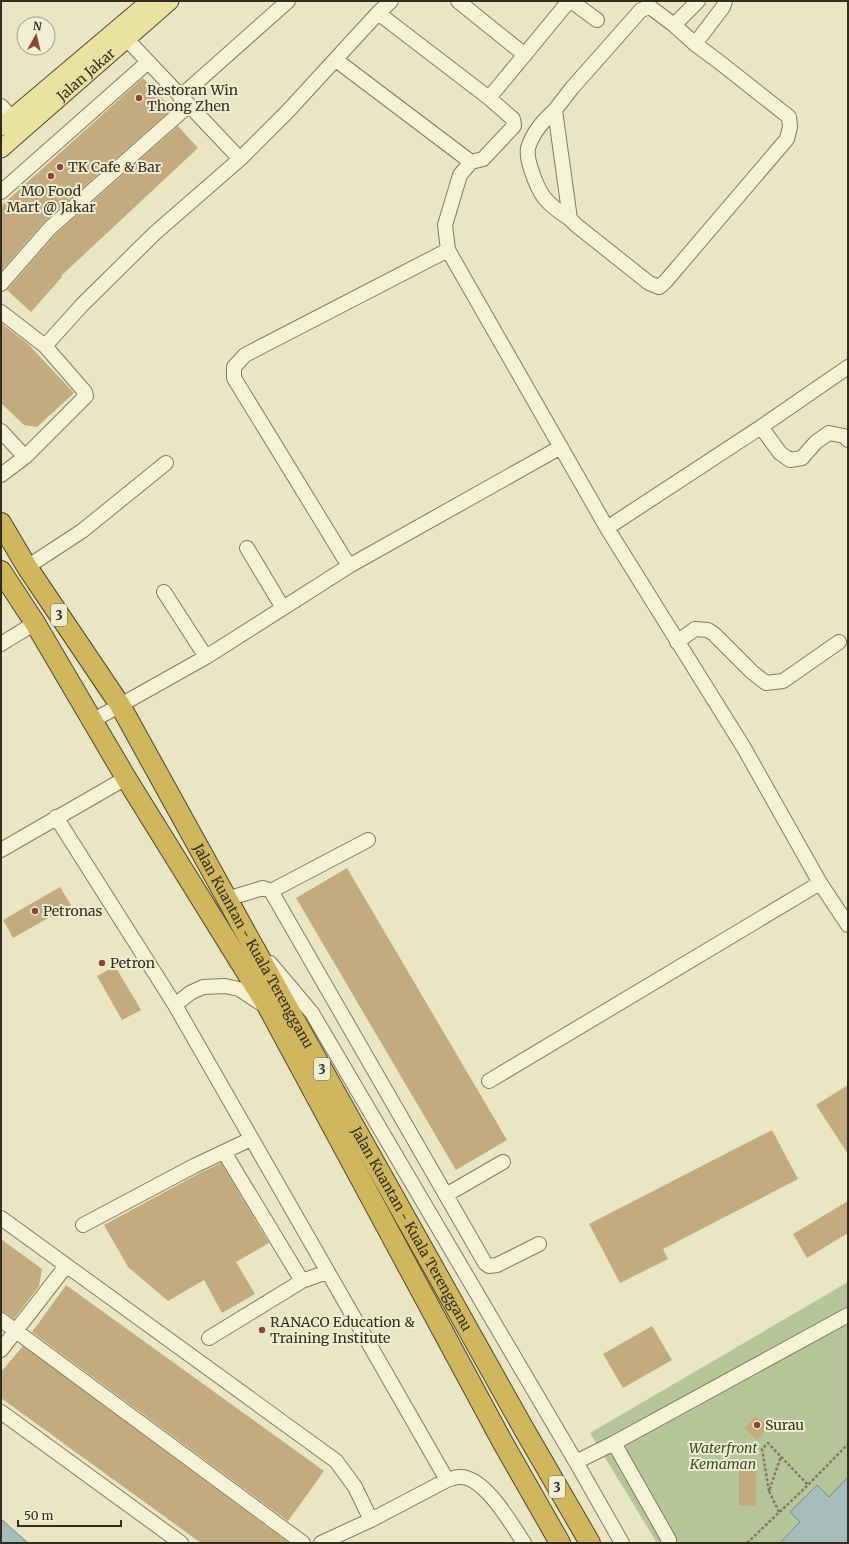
<svg xmlns="http://www.w3.org/2000/svg" width="849" height="1544" font-family="Merriweather,serif">
<style>
.green{fill:#b7c699}
.water{fill:#a6bdbb;stroke:#6e8a89}
.building{fill:#c3ab7e}
.lines{fill:none;stroke-linecap:round;stroke-linejoin:round}
.minor-casing{stroke:#82795c;stroke-width:16}
.major-casing{stroke:#504630;stroke-width:19}
.highway-casing{stroke:#504630;stroke-width:22}
.path{stroke:#82795c;stroke-width:2.5;stroke-dasharray:3 2;stroke-linecap:butt}
.minor{stroke:#f5f3d6;stroke-width:14}
.major{stroke:#e9e2a0;stroke-width:17}
.highway{stroke:#d0b75d;stroke-width:20}
.poi-dot{fill:#8a4633;stroke:#f1efd3;stroke-width:1.5}
.labels{text-anchor:middle;dominant-baseline:central;stroke-width:4;stroke-linejoin:round;paint-order:stroke}
.shield{fill:#f1efd3;stroke:#6c6755;stroke-width:1}
.shield-label{font-size:13px;font-weight:bold;fill:#332d1f}
.street-label{font-size:14px;fill:#332d1f;stroke:#f1efd3}
.poi-label{font-size:14px;fill:#332d1f;stroke:#f1efd3;text-anchor:start}
.park-label{font-size:14px;font-style:italic;fill:#3b4e28;stroke:#f1efd3}
</style>
<rect width="100%" height="100%" fill="#e9e6c4"/>
<path class="green" d="M848,1282v195l-19,21 -13,-13 -26,27 10,10 -20,21h-19l-2,-2 -1,2h-101l-67,-110z"/>
<path class="water" d="M848,1477v66h-68l20,-21 -10,-10 27,-27 12,12z
M1,1519l27,24h-27z"/>
<path class="building" d="M143,78l29,31 -128,113 -43,49v-65z
M178,126l20,22 -137,128 1,1 -31,35 -24,-22 49,-56z
M1,323l27,21 46,49 -37,34 -13,-2 -23,-22z
M347,868l160,272 -51,30 -160,-272z
M60,887l11,18 -58,33 -10,-18z
M115,966l26,44 -19,10 -25,-44z
M848,1085v69l-32,-49z
M772,1130l26,49 -135,70 5,10 -48,24 -31,-59z
M221,1163l48,80 -33,19 19,32 -33,19 -18,-33 -36,21 -40,-34 -24,-42 94,-51z
M848,1201v32l-41,25 -14,-24z
M1,1239l41,30 -3,17 -25,33 -8,-6 -5,-1z
M66,1285l258,186 -36,50 -256,-189z
M652,1326l20,34 -49,28 -20,-34z
M23,1346l266,197h-88l-200,-145v-26z
M756,1416l13,11 -12,13 -13,-12z
M739,1470h17v36l-17,-1z"/>
<g class="lines">
<g class="minor-casing">
<path id="minor" d="M458,1l67,54
M571,1l26,19
M650,7l24,18 21,19 23,17 71,56 1,10 -3,12 -122,143 -6,5 -10,-4 -73,-58 -6,-6 -15,-109 17,-22 69,-78z
M378,13l111,85 24,21 1,7 -31,33 -12,3 -11,13 -15,50 3,25 159,278 137,220 76,135 28,42
M674,25l24,-24
M119,31l121,128
M695,44l28,-37 2,-6
M336,60l135,102
M180,97l108,-96
M489,98l80,-97
M1,106l10,11
M555,110c-12,11 -22,22 -27,38 -1,6 1,15 3,21 9,28 15,34 39,50
M1,192l147,-130
M1,284l49,-56 139,-123
M1,312l44,34 40,46 1,4 -61,61 -24,18
M45,346l37,-41 73,-72 85,-74 48,-48 90,-98 13,-12
M761,427l19,26 10,7 12,-2 14,-16 13,-9 15,3 4,4
M1,431l24,26
M607,528l154,-101 87,-60
M247,548l36,60
M349,566l-115,-188v-11l11,-12 203,-105
M27,567l55,-36 84,-68
M164,592l42,65
M677,642l18,-13 13,1 6,4 38,38 14,11 17,-2 56,-39
M1,644l34,-21
M92,721l114,-64 143,-91 212,-119
M56,817l119,188 272,475
M1,850l125,-72
M271,891l97,-51
M227,899l36,-11 8,3 214,372 4,3 8,-1 42,-21
M270,963l42,50 264,449 46,81
M175,1005l15,-12 13,-6 22,-1 14,3 26,17
M489,1081l331,-198
M224,1152l78,129 25,-9
M446,1195l57,-33
M1,1218l335,243 19,26 16,33
M83,1225l111,-59 57,-27
M1,1320l302,223
M209,1338l93,-57
M1,1350l65,-84
M1,1412l180,131
M614,1443l234,-128
M576,1462l38,-19 55,97 -1,3
M321,1543l50,-23 76,-40c4,-1 8,-3 12,-3 25,-2 53,48 65,66"/>
</g>
<g class="major-casing">
<g id="major">
<path d="M1,127l149,-126"/>
<path id="s1" d="M1,149l169,-148"/>
</g>
</g>
<g class="highway-casing">
<g id="highway">
<path id="s2" d="M1,523l26,44 93,138 127,230 278,496 65,112"/>
<path d="M1,571l34,52 91,155 142,229 235,436 57,100"/>
</g>
</g>
<path class="path" d="M769,1491l-7,-42 6,-6 40,42
M779,1512l-10,-21 12,-35
M747,1543l61,-58 40,-41"/>
<use href="#minor" class="minor"/>
<use href="#major" class="major"/>
<use href="#highway" class="highway"/>
</g>
<g class="poi-dot">
<circle cx="139" cy="98" r="4"/>
<circle cx="60" cy="167" r="4"/>
<circle cx="51" cy="176" r="4"/>
<circle cx="35" cy="911" r="4"/>
<circle cx="102" cy="963" r="4"/>
<circle cx="262" cy="1330" r="4"/>
<circle cx="757" cy="1425" r="4"/>
</g>
<g class="labels">
<g class="shield">
<rect x="51" y="604" width="16" height="22" rx="3"/>
<rect x="314" y="1058" width="16" height="22" rx="3"/>
<rect x="549" y="1476" width="16" height="22" rx="3"/>
</g>
<g class="shield-label">
<text x="59" y="615">3</text>
<text x="322" y="1069">3</text>
<text x="557" y="1487">3</text>
</g>
<g class="street-label">
<text stroke="none"><textPath href="#s1" startOffset="113">Jalan Jakar</textPath></text>
<text stroke="none"><textPath href="#s2" startOffset="493">Jalan Kuantan - Kuala Terengganu</textPath></text>
<text stroke="none"><textPath href="#s2" startOffset="817">Jalan Kuantan - Kuala Terengganu</textPath></text>
</g>
<g class="poi-label">
<text x="147" y="90">Restoran Win<tspan x="147" dy="16">Thong Zhen</tspan></text>
<text x="68" y="167">TK Cafe &amp; Bar</text>
<text x="51" y="191" text-anchor="middle">MO Food<tspan x="51" dy="16">Mart @ Jakar</tspan></text>
<text x="43" y="911">Petronas</text>
<text x="110" y="963">Petron</text>
<text x="270" y="1322">RANACO Education &amp;<tspan x="270" dy="16">Training Institute</tspan></text>
<text x="765" y="1425">Surau</text>
</g>
<g class="park-label">
<text x="723" y="1448">Waterfront<tspan x="723" dy="16">Kemaman</tspan></text>
</g>
</g>
<rect width="849" height="1544" fill="none" stroke="#332d1f" stroke-width="4"/>
<g transform="translate(36 36) rotate(8)"><circle r="19" fill="#f1efd3" stroke="#a5a18b"/>
<path d="M0-3L7 15L0 10L-7 15Z" fill="#8a4633"/>
<text y="-6" font-size="11" font-weight="bold" text-anchor="middle" fill="#332d1f">N</text>
</g>
<path d="M18 1520v6h103v-6" fill="none" stroke="#332d1f" stroke-width="2"/>
<text x="24" y="1520" font-size="12" fill="#332d1f" stroke="#f1efd3" stroke-width="3" paint-order="stroke">50 m</text>
</svg>
